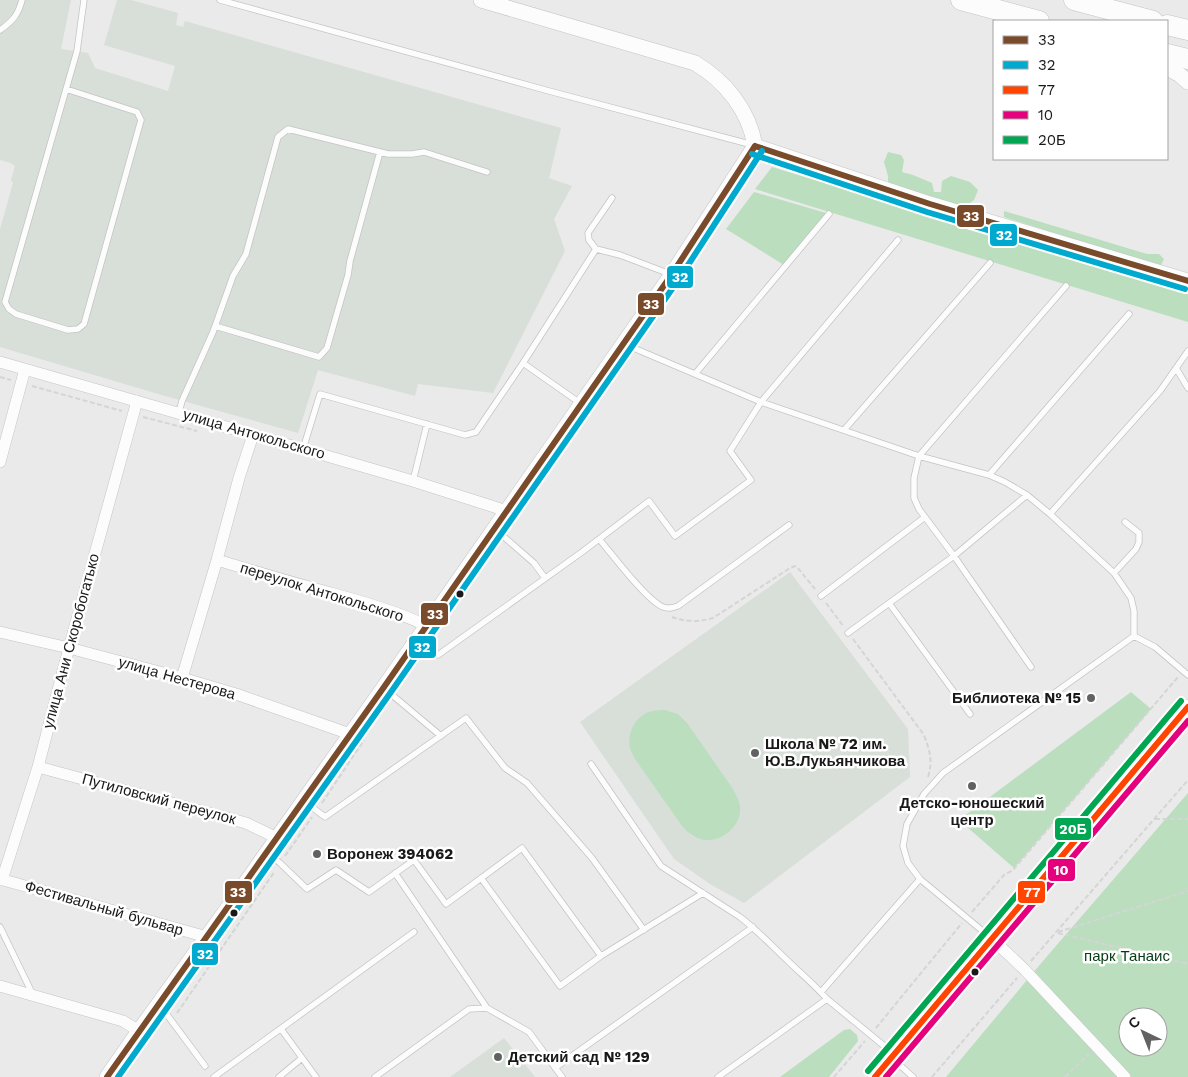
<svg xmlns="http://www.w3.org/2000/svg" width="1188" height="1077" font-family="'Work Sans',sans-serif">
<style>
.built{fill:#d8ded8}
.green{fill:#badebe;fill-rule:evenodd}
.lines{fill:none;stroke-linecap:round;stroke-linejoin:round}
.lane-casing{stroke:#c3c4c3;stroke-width:7}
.street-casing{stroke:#c3c4c3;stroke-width:12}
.secondary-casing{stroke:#c3c4c3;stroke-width:16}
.highway-casing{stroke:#c3c4c3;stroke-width:21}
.path{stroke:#d4d5d4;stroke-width:2;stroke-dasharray:5 2.5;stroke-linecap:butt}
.lane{stroke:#fcfcfc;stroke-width:5.5}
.street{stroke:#fcfcfc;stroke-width:11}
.secondary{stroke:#fcfcfc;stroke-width:15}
.highway{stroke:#fcfcfc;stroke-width:20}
.bus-1-casing{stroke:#fff;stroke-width:10}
.bus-2-casing{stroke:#fff;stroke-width:10}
.bus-3-casing{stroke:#fff;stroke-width:10}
.bus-4-casing{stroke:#fff;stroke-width:10}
.bus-5-casing{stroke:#fff;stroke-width:10}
.bus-1{stroke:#7a4b2a;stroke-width:6}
.bus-2{stroke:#00a9ce;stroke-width:6}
.bus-3{stroke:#ff4500;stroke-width:6}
.bus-4{stroke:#e5007d;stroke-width:6}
.bus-5{stroke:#00a651;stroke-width:6}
.bus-dot{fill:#181918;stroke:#fff;stroke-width:2}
.poi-dot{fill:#616261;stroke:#fff;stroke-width:2}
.labels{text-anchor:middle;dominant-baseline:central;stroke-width:5;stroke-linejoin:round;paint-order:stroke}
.street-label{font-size:15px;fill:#181918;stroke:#fff}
.poi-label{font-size:15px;font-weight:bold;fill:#181918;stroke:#fff;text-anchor:start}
.park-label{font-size:15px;fill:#023d13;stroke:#fff}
.line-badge{stroke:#fff;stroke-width:2}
.badge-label{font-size:14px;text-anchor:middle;font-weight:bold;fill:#fff}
</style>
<rect width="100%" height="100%" fill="#e9eae9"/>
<path class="built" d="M0,0h71l-10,49 27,4 7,15 73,23 7,-25 -71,-21 13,-45h14l47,13 -2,12 7,2 2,-6 376,107 -12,50 23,8 -18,33 11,32 -72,142 -75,-9 -3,12 -97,-26 -20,63 -133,-37 -165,-49v-118l13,-46 -2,-3 4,-14 -4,-3 -11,-3z
M790,572l118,157 2,48 -166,126 -34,-19 -36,-25 -94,-137z
M504,1038l31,39h-85z"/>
<path class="green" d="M888,152l13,3 3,5 -2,12 11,3 19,8 2,9h7l1,-11 9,-5 19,6 8,8 -4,10 -9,7 -77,-22v-9l-4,-14z
M772,167l416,127v28l-433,-133z
M754,192l72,21 -42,52 -58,-36z
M1004,211l143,43h12l5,5 -4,8 -156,-50z
M1131,692l20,17 -137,159 -55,-48z
M665,710l13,4 9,9 46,66c4,8 8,15 7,23 -3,22 -31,37 -49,22 -4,-2 -6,-5 -9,-8l-47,-67c-1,-3 -4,-7 -5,-11 -3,-16 6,-34 23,-37 4,-1 8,-1 12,-1z
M1188,793v284h-242l97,-116zM1128,1017h30v30h-30z
M850,1029l7,6 1,6 -29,36h-49l64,-47z"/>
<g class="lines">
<g class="lane-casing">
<path id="lane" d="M220,0l329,91 204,54
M0,30c13,-9 18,-15 22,-30
M66,89l71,23 4,8 -57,204 -6,5 -10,1 -52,-16 -7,-5 -4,-7 72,-251 7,-51
M596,249l24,6 50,19
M215,326l104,31 8,-9 21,-73 2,-14 30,-109
M624,344l137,58 158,54 70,19 16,7 22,13 23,19 64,59 17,25 3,13v25l21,11 33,28
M523,363l57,40
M1176,368l12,20
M695,374l134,-160
M179,412l3,-11 31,-69 20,-56 13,-22 32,-117 10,-8 100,25h24l12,-2 63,20
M844,430l146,-167
M303,449l17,-55 145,41 11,-3 47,-69 73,-114 -7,-9 -1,-7 24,-35
M989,475l140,-161
M413,481l14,-57
M1050,514l110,-123 28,-40
M495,529l39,34 11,15
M599,539c13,15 48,62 64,68 6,2 9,1 15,-1l111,-81
M1114,573l22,-24 3,-7v-9l-14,-11
M821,596l104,-79
M889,603l81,111
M848,633l106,-77 73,-61
M418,641l20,14 144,-103 67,-51 26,35 76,-56 -21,-29 31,-49 137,-162
M1031,667l-77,-111 -35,-47 -5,-11v-20l5,-22 147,-170
M385,689l56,47
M591,764l70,102 79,51c17,13 32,29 47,43 13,13 28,25 40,39l67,55
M305,802l20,15 141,-99 39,50 22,15 65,75 52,72
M268,853l12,10 27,26 29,-19 33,22 45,-32 32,44 76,-56 79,108
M395,873l92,135
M481,878l79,108 41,-30 102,-63
M920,879l71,59
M0,927l33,68
M821,992l99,-113 -12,-16 -5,-17 4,-22 17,-30 19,-21 191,-137
M159,1004l46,62
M281,1029l35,48
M892,1058l21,19
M555,1068l198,-141
M214,1077l200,-145
M279,1077l23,-19
M375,1077l94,-68 18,-1 42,24 33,45
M718,1077l109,-78"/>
</g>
<g class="street-casing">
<path id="street" d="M0,362l303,87 110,32 94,30
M0,462l25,-93
M217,560c30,9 59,18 89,26 41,12 82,21 121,40
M0,632l69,16 113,30 54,16 114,40
M182,678l35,-118 22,-82 14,-43
M38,767l208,56 31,15
M0,879l207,58
M2,880l36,-113 31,-119 68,-247
M992,939l32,30 101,108
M0,986l123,35 16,10"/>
</g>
<g class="secondary-casing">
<path id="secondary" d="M481,0l214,63c30,18 54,47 60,83
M1167,68l13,7 8,7
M755,146l175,58 258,77
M107,1077l32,-46 86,-119 159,-225 288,-413 83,-128
M875,1077l313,-370"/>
</g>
<g class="highway-casing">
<path id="highway" d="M961,0l78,21
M1074,0l79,21
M1167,25l21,5
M1167,54l21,5"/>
</g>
<path class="path" d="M0,377l11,3
M32,386l90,25
M143,417l54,14
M826,603l18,24
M672,617c12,5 28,5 41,1l77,-50 5,-2 2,1 18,22
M853,639l71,96c6,17 9,25 4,42
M322,803l42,-63
M1155,819h33
M285,856l27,-39
M972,912l32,-37 9,-5 165,-193
M1058,932l130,-41
M1058,933l130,31
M1031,961l157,-181
M177,1013l98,-142
M876,1028l86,-105
M834,1077l31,-36
M932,1077l85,-99
M1065,1077l24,-23"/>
<use href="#lane" class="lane"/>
<use href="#street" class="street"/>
<use href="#secondary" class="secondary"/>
<use href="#highway" class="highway"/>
<g class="bus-1-casing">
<path id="bus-1" d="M755,146l175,58 258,77
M107,1077l277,-390 288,-413 83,-128"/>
</g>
<g class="bus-2-casing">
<path id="bus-2" d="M752,154l175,58 258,77
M118,1077l273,-385 288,-413 83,-128"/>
</g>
<g class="bus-3-casing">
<path id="bus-3" d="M875,1077l313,-370"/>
</g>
<g class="bus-4-casing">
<path id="bus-4" d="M886,1077l302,-356"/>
</g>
<g class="bus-5-casing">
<path id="bus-5" d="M868,1071l313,-370"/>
</g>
<use href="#bus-1" class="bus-1"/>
<use href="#bus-2" class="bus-2"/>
<use href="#bus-3" class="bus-3"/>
<use href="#bus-4" class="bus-4"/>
<use href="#bus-5" class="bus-5"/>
</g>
<g class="bus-dot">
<circle cx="460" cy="594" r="4.5"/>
<circle cx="234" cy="913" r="4.5"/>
<circle cx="975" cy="972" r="4.5"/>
</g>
<g class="poi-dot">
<circle cx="1091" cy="698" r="5"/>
<circle cx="755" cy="753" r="5"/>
<circle cx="972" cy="786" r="5"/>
<circle cx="317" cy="854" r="5"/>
<circle cx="498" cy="1057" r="5"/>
</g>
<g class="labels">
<g class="street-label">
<text transform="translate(254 434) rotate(16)">улица Антокольского</text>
<text transform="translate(322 592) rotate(17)">переулок Антокольского</text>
<text transform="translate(71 641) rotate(-75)">улица Ани Скоробогатько</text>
<text transform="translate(177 678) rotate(16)">улица Нестерова</text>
<text transform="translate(159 799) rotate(15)">Путиловский переулок</text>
<text transform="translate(104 908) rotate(16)">Фестивальный бульвар</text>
</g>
<g class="poi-label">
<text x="1081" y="698" text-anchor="end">Библиотека № 15</text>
<text x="765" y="744">Школа № 72 им.<tspan x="765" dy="17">Ю.В.Лукьянчикова</tspan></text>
<text x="972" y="803" text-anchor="middle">Детско-юношеский<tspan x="972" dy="17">центр</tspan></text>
<text x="327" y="854">Воронеж 394062</text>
<text x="508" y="1057">Детский сад № 129</text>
</g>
<g class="park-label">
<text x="1127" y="956">парк Танаис</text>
</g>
</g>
<g class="line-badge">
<rect x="956" y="204" width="29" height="24" rx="5" fill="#7a4b2a"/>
<rect x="989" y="223" width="29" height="24" rx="5" fill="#00a9ce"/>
<rect x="666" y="265" width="28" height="24" rx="5" fill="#00a9ce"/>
<rect x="637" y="292" width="28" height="24" rx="5" fill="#7a4b2a"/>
<rect x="420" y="602" width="29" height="24" rx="5" fill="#7a4b2a"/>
<rect x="408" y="635" width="29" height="24" rx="5" fill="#00a9ce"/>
<rect x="1054" y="817" width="38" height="24" rx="5" fill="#00a651"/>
<rect x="1047" y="858" width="29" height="24" rx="5" fill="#e5007d"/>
<rect x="1017" y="880" width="29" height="24" rx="5" fill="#ff4500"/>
<rect x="224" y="880" width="29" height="24" rx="5" fill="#7a4b2a"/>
<rect x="191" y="942" width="28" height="24" rx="5" fill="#00a9ce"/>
</g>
<g class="badge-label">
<text x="971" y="221">33</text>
<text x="1004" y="240">32</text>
<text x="680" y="282">32</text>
<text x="651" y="309">33</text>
<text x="435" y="619">33</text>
<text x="422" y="652">32</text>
<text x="1073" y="834">20Б</text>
<text x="1061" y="875">10</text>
<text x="1032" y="897">77</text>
<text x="238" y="897">33</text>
<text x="205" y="959">32</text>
</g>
<rect x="993" y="20" width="175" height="140" fill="#ffffff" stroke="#a3a3a3"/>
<rect x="1003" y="36" width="25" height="8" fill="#7a4b2a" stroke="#a3a3a3"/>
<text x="1038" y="45" font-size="15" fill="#181918">33</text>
<rect x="1003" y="61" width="25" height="8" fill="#00a9ce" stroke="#a3a3a3"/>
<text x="1038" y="70" font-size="15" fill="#181918">32</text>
<rect x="1003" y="86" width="25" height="8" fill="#ff4500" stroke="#a3a3a3"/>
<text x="1038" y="95" font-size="15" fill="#181918">77</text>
<rect x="1003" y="111" width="25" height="8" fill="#e5007d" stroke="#a3a3a3"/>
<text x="1038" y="120" font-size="15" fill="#181918">10</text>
<rect x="1003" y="136" width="25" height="8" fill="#00a651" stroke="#a3a3a3"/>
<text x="1038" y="145" font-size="15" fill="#181918">20Б</text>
<g transform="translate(1143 1032) rotate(317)"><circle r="24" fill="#ffffff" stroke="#a3a3a3"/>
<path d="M0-4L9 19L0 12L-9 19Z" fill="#616261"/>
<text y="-8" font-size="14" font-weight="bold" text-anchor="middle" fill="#181918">С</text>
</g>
</svg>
